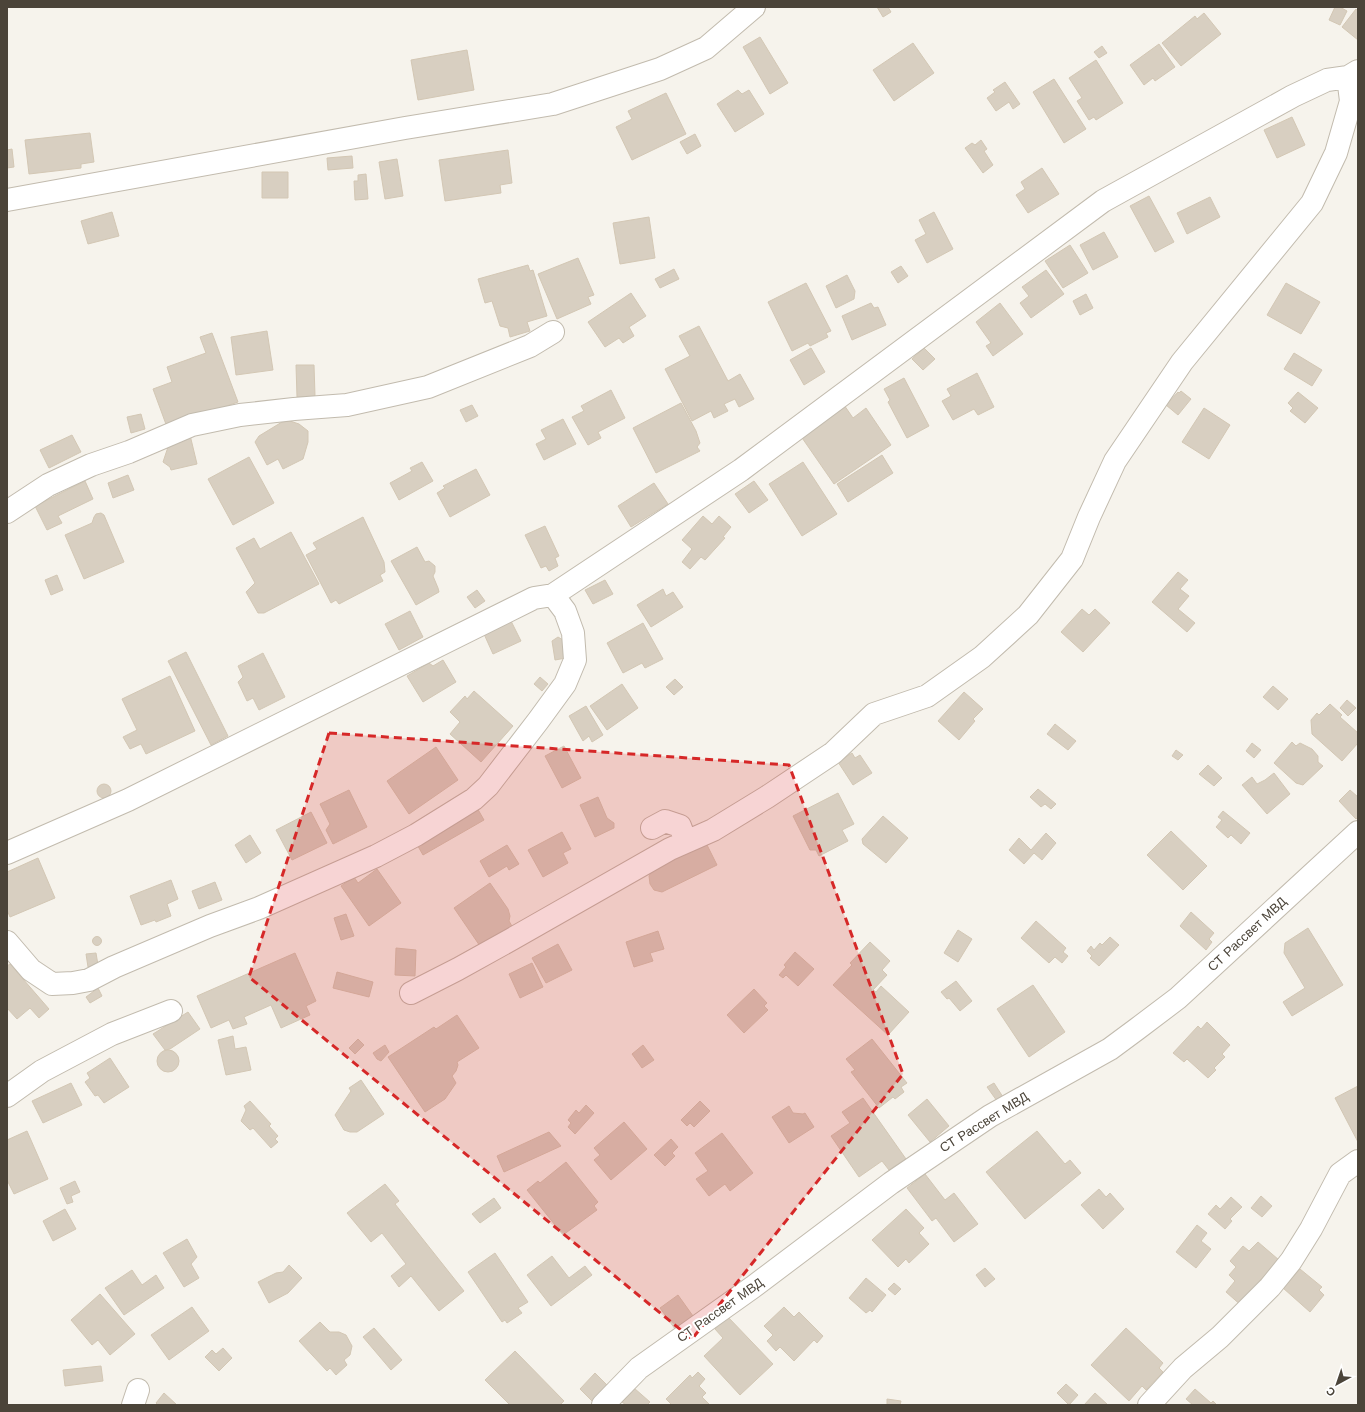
<svg xmlns="http://www.w3.org/2000/svg" width="1365" height="1412" font-family="'Work Sans',sans-serif">
<style>
.building{fill:#d8cfc1;stroke:#d3c7b4}
.lines{fill:none;stroke-linecap:round;stroke-linejoin:round}
.minor-casing{stroke:#c2bbae;stroke-width:24}
.minor{stroke:#fff;stroke-width:22}
.marked{fill:#d62828;fill-opacity:0.2;stroke:#d62828;stroke-width:3;stroke-dasharray:8 5;stroke-linejoin:round}
.labels{text-anchor:middle;dominant-baseline:central;stroke-width:4;stroke-linejoin:round;paint-order:stroke}
.street-label{font-size:13px;fill:#4b4439;stroke:#fff}
</style>
<rect width="100%" height="100%" fill="#f6f3ec"/>
<path class="building" d="M877,7h11l3,5 -8,5z
M1335,7h5l7,4 -7,14 -11,-5z
M1356,9l2,2v29l-16,-13z
M1204,13l17,21 -40,32 -19,-23 33,-27 2,3z
M760,37l28,46 -18,11 -27,-47z
M913,43l21,30 -40,28 -21,-31z
M1159,44l16,23 -20,14 -2,-3 -9,7 -14,-20z
M1102,46l5,7 -8,5 -5,-6z
M467,50l7,40 -56,10 -7,-40z
M1096,60l27,43 -27,17 -2,-3 -5,3 -12,-19 5,-3 -13,-20z
M1054,79l32,50 -22,14 -31,-51z
M1005,82l15,22 -7,5 -4,-7 -13,9 -9,-13 8,-6 -2,-2z
M738,90l4,4 7,-4 15,24 -29,18 -18,-28z
M666,93l20,41 -54,26 -16,-33 16,-8 -4,-8z
M1292,117l13,28 -28,13 -13,-28z
M90,133l4,29 -13,2v4l-52,6 -4,-34z
M695,134l6,12 -14,8 -7,-12z
M981,140l6,9 -3,2 9,14 -10,8 -18,-25 7,-5 3,2z
M12,149l2,18 -7,1v-18z
M508,150l4,33 -12,2 1,8 -56,8 -6,-41z
M352,156l1,12 -25,2 -1,-12z
M397,159l6,37 -18,3 -6,-37z
M1042,168l17,26 -31,19 -12,-18 9,-6 -4,-7z
M262,172h26v26h-26z
M366,174l2,25 -13,1 -1,-19h4v-6z
M1149,196l25,46 -19,10 -25,-46z
M1210,197l10,20 -33,17 -10,-21z
M112,212l7,24 -31,8 -7,-23z
M934,212l19,37 -26,14 -12,-23 11,-6 -7,-14z
M649,217l6,41 -35,6 -7,-41z
M1104,232l14,25 -25,13 -13,-25z
M1070,245l18,28 -25,15 -18,-27z
M578,258l16,37 -6,2 3,7 -34,15 -19,-45z
M528,265l2,6 3,-1 14,46 -20,6 3,9 -20,6 -2,-9 -8,-2 -8,-25 -7,2 -7,-24z
M901,266l7,10 -10,7 -7,-11z
M674,269l5,10 -19,9 -5,-9z
M1046,270l18,24 -33,24 -11,-15 9,-7 -7,-9z
M847,275l8,16 -1,8 -18,9 -10,-22z
M806,283l25,48 -5,2 2,4 -18,9 -2,-3 -16,8 -24,-49z
M1286,283l34,19 -19,32 -34,-19z
M631,293l15,23 -17,11 5,9 -11,7 -4,-5 -14,9 -17,-25z
M1086,294l7,14 -13,7 -7,-14z
M871,303l3,5 4,-1 8,18 -34,15 -10,-24z
M1000,303l23,31 -30,22 -7,-10 5,-3 -15,-21z
M699,326l29,55 12,-7 14,25 -15,8 -4,-8 -11,5 4,7 -14,7 -3,-7 -19,10 -27,-52 25,-13 -11,-20z
M267,331l6,39 -37,5 -5,-38z
M212,333l26,69 -71,25 -14,-38 19,-7 -5,-15 39,-14 -6,-16z
M811,348l14,24 -21,13 -14,-25z
M924,348l11,11 -12,11 -11,-11z
M1294,353l28,17 -10,16 -28,-17z
M296,365h18l1,31 -18,1z
M977,373l17,34 -16,8 -4,-6 -21,11 -11,-19 9,-5 -4,-7z
M904,378l25,48 -22,12 -19,-36 2,-2 -6,-11z
M611,390l14,28 -27,14 3,6 -13,7 -16,-28 12,-6 -3,-5z
M1181,391l10,8 -13,16 -12,-10 12,-13 1,1z
M1298,392l20,16 -13,15 -15,-12 3,-3 -5,-5z
M842,402l11,16 13,-10 25,37 -57,39 -36,-52z
M681,403l15,28 4,12 -3,4 3,4 -44,22 -23,-45z
M472,405l6,11 -12,6 -6,-12z
M1204,408l26,17 -21,34 -27,-17z
M141,414l4,15 -14,4 -4,-16z
M563,419l13,25 -32,16 -8,-16 10,-5 -5,-9z
M290,421l9,3 9,7v11l-5,17 -20,10 -5,-10 -11,6 -12,-23 4,-6 23,-14z
M72,435l9,17 -32,16 -9,-18z
M190,435l7,29 -26,6 -1,-3 -7,-5 5,-15z
M882,455l11,18 -45,29 -11,-18z
M249,457l25,46 -41,22 -25,-46z
M422,462l11,19 -34,19 -9,-17 22,-12 -2,-3z
M803,462l34,52 -35,22 -33,-52z
M476,469l14,26 -40,22 -13,-24 8,-5 -2,-2z
M128,475l6,15 -21,8 -5,-15z
M85,481l8,18 -35,17 4,7 -15,7 -12,-24z
M754,481l14,19 -19,13 -14,-19z
M654,483l14,21 -37,23 -13,-21z
M101,513l3,2 20,47 -40,17 -19,-44 27,-12 2,-6 2,-3z
M703,516l9,8 7,-8 12,11 -8,10 2,1 -20,22 -4,-3 -11,12 -8,-7 10,-13 -10,-9z
M363,517l21,45 1,10 -5,3 3,6 -44,23 -3,-4 -5,3 -25,-48 11,-6 -4,-6z
M545,526l14,30 -4,2 3,8 -9,5 -3,-5 -5,2 -16,-33z
M291,532l28,52 -55,29h-6l-12,-21 9,-9 -19,-35 18,-10 6,11z
M417,547l8,15 4,-1 6,5v6l-2,4 5,12 1,4 -23,13 -25,-44z
M1178,572l10,8 -8,9 9,7 -11,13 17,14 -8,9 -35,-30z
M57,575l6,15 -12,5 -6,-15z
M605,580l8,14 -20,10 -8,-14z
M663,589l3,7 7,-4 10,15 -32,20 -14,-22z
M477,590l8,11 -10,7 -8,-11z
M1082,609l7,6 6,-6 15,14 -27,29 -22,-20z
M410,611l13,26 -24,13 -14,-26z
M511,621l10,20 -28,13 -9,-20z
M643,623l20,36 -18,9 -3,-5 -19,10 -16,-30z
M558,637l5,3 3,18 -11,2 -3,-19z
M186,652l42,84 -17,9 -43,-84z
M263,653l22,44 -26,13 -6,-12 -6,3 -9,-19 5,-5 -5,-11z
M443,660l13,22 -33,20 -16,-26 22,-13 4,3z
M170,676l25,55 -49,23 -5,-10 -11,5 -7,-12 14,-7 -15,-31z
M540,677l8,7 -6,7 -8,-7z
M675,679l8,8 -9,8 -8,-8z
M622,684l16,24 -31,22 -17,-24z
M1273,686l15,13 -10,11 -15,-13z
M474,691l39,35 -32,36 -31,-28 10,-12 -10,-10 15,-16 2,3z
M964,692l19,17 -10,10 2,2 -16,19 -21,-19z
M1347,700l9,8 -8,8 -8,-8z
M1330,704l12,11 -2,2 18,16v10l-16,18 -30,-27 -1,-14 6,-7 2,2z
M586,706l17,29 -11,7 -3,-6 -6,5 -14,-25z
M1055,724l21,17 -8,9 -21,-16z
M1292,742l4,4 4,-3 12,6 6,7v6l5,4 -20,19 -7,-2 -22,-20z
M1252,743l9,7 -7,8 -8,-7z
M564,746l17,32 -19,10 -17,-32z
M436,747l22,33 -49,34 -22,-33z
M1176,750l7,5 -5,5 -6,-4z
M852,753l3,5 5,-3 12,18 -19,12 -15,-23z
M1208,765l14,13 -8,8 -15,-12z
M1274,773l16,21 -23,20 -25,-29 10,-8 5,7 8,-4z
M97 791a7 7 0 1 1 14 0a7 7 0 1 1-14 0Z
M1038,789l18,15 -5,5 -6,-5 -4,3 -11,-10z
M349,790l18,37 -34,17 -7,-14 4,-6 -10,-20z
M1350,790l8,7v20l-2,2 -17,-18z
M838,793l16,31 -12,6 6,11 -29,15 -3,-6h-6l-17,-34z
M598,797l9,21 7,5v5l-19,9 -15,-32z
M476,806l8,14 -61,35 -8,-14z
M1223,811l27,22 -9,11 -10,-9 -3,3 -12,-11 6,-7 -4,-3z
M311,812l16,31 -35,17 -16,-30z
M883,816l25,22 -22,25 -23,-19 -1,-5z
M1171,831l36,35 -24,24 -36,-35z
M562,832l9,17 -8,4 5,10 -25,14 -15,-27z
M1046,833l10,10 -14,17 -8,-7 -10,11 -15,-14 10,-12 12,12z
M250,835l11,18 -15,10 -11,-18z
M706,843l11,22 -55,27 -8,-2 -4,-6 -1,-8 4,-7z
M507,845l12,19 -10,6 -2,-4 -18,11 -9,-16z
M38,858l17,40 -45,19 -3,-7v-38z
M377,869l24,34 -32,23 -28,-40 13,-9 4,6z
M171,880l7,19 -11,5 4,12 -15,6 -1,-2 -14,5 -11,-29z
M215,882l7,18 -23,9 -7,-18z
M490,883l18,26 2,7 -1,5 4,7 -31,21 -28,-41z
M1191,912l23,21 -5,6 3,3 -6,8 -26,-24z
M346,914l8,22 -13,4 -7,-22z
M1036,921l30,27 -3,4 5,4 -6,7 -7,-6 -6,6 -28,-25z
M1308,928l35,57 -51,31 -9,-14 22,-14 -21,-35 1,-10z
M958,930l14,9 -14,23 -14,-9z
M658,931l6,18 -14,4 3,8 -19,6 -8,-25z
M92.5 941a4.5 4.5 0 1 1 9 0a4.5 4.5 0 1 1-9 0Z
M1110,937l9,8 -20,21 -9,-8 2,-2 -5,-5 4,-5 3,4 6,-7 2,2z
M870,942l20,19 -8,9 5,5 -14,15 3,2 5,-6 28,26 -21,23 -55,-50 19,-20 -2,-2z
M558,944l14,26 -26,13 -14,-25z
M396,948l20,2 -1,26 -20,-1z
M795,952l19,17 -16,17 -12,-11 -3,3 -4,-3 7,-8 -2,-2z
M96,953l2,12 -10,2 -2,-13z
M295,953l21,48 -10,5 4,9 -29,13 -10,-23 -27,12 3,7 -14,5 -4,-9 -18,8 -14,-32z
M532,963l11,24 -23,11 -11,-24z
M10,964l39,45 -10,9 -9,-10 -13,11 -10,-11v-42z
M337,972l36,10 -4,15 -36,-9z
M956,981l16,20 -12,10 -11,-13 -2,1 -6,-7z
M1033,985l32,47 -36,25 -32,-48z
M98,988l4,8 -12,7 -4,-6z
M754,989l13,14 -3,3 4,4 -24,23 -17,-18z
M188,1012l12,17 -30,20 -5,1 -12,-16z
M457,1015l22,33 -22,14 1,3 -2,6 -4,5 4,7 -11,16 -20,13 -37,-55 46,-30 2,2z
M1207,1022l23,23 -8,9 3,3 -11,11 2,2 -8,8 -21,-19 -3,3 -11,-9 25,-27 3,3z
M233,1036l2,13 11,-2 5,23 -25,5 -8,-35z
M358,1039l6,6 -9,9 -6,-6z
M872,1039l35,44 -6,4 3,5 -9,7 -2,-2 -14,11 -28,-36 4,-2 -9,-11z
M385,1045l4,7 -8,9 -4,-2 -4,-6z
M643,1045l11,15 -12,8 -10,-14z
M157 1061a11 11 0 1 1 22 0a11 11 0 1 1-22 0Z
M110,1058l19,29 -25,16 -6,-8 -3,1 -10,-14 5,-4 -3,-5z
M361,1080l23,34 -27,18h-7l-6,-2 -9,-15 16,-24 -2,-3z
M71,1083l11,22 -39,18 -11,-22z
M994,1083l9,14 -6,4 -10,-14z
M1358,1086v56l-23,-44z
M863,1098l43,61 -17,11 -7,-9 -23,16 -28,-41 19,-13 -8,-11z
M927,1099l22,27 -19,16 -22,-27z
M250,1101l21,23 -2,2 9,10 -3,3 3,3 -7,6 -18,-20 -3,2 -9,-9 5,-11 -2,-4z
M700,1101l10,10 -16,16 -4,-4 -3,3 -6,-6z
M586,1105l8,8 -19,21 -7,-7 3,-4 -3,-3 8,-10 3,3z
M789,1106l4,7 10,1 2,-1 9,14 -25,16 -17,-26z
M624,1122l23,27 -36,31 -17,-20 6,-5 -6,-7z
M27,1131l21,48 -34,15 -7,-14v-40z
M1037,1131l28,33 5,-4 11,13 -56,46 -39,-47z
M549,1132l12,14 -57,26 -7,-16z
M722,1133l31,40 -23,18 -5,-7 -16,12 -13,-17 12,-8 -13,-18z
M671,1139l7,8 -6,6 3,3 -10,10 -11,-11z
M566,1162l32,40 -4,4 3,4 -34,25 -36,-45 11,-9 2,2z
M925,1174l20,26 9,-7 24,31 -24,18 -18,-24 -4,3 -25,-33z
M75,1181l5,11 -9,4 2,6 -6,2 -7,-16z
M385,1184l14,17 -4,3 69,87 -25,20 -28,-35 -12,11 -8,-11 15,-12 -24,-31 -11,9 -24,-29z
M1099,1189l7,8 4,-4 14,16 -21,20 -22,-24z
M1261,1196l11,10 -10,11 -11,-9z
M1231,1197l11,10 -12,12 2,2 -7,8 -17,-15 8,-9 4,4z
M494,1198l7,10 -21,15 -8,-9z
M65,1209l11,20 -23,12 -10,-20z
M906,1209l18,19 -5,5 10,11 -20,19 -3,-4 -8,8 -26,-27z
M1197,1225l10,8 -6,8 10,8 -15,19 -20,-16z
M187,1239l10,18 -6,7 8,14 -15,9 -21,-34z
M1258,1242l21,18 -21,23 3,4 -18,20 -17,-15 9,-11 -6,-6 7,-8 -6,-6 13,-15 6,5z
M495,1253l33,49 -10,6 4,5 -15,10 -2,-3 -3,2 -34,-50z
M552,1256l17,22 16,-12 7,9 -41,31 -24,-31z
M289,1265l13,13 -14,15 -19,10 -11,-21 18,-9 7,-1z
M985,1268l10,11 -10,8 -9,-12z
M1300,1269l22,18 -3,3 5,5 -14,17 -27,-24z
M132,1270l10,15 14,-10 8,13 -40,27 -19,-27z
M866,1278l20,17 -14,17 -2,-2 -4,3 -17,-15z
M894,1283l7,6 -6,6 -7,-6z
M100,1294l35,40 -25,21 -12,-15 -6,5 -21,-25z
M678,1295l15,21 -18,13 -15,-21z
M192,1307l17,24 -40,29 -18,-25z
M784,1307l10,10 5,-5 24,24 -6,7 -3,-3 -20,21 -14,-14 -4,4 -9,-10 6,-6 -9,-9z
M728,1317l45,47 -33,31 -36,-39 19,-18 -8,-9z
M320,1322l10,10h9l7,3 6,11 -2,9 -6,5 3,5 -11,10 -6,-7 -3,3 -28,-30z
M374,1328l28,32 -11,10 -28,-33z
M1126,1328l37,35 -4,5 4,4 -17,18 -4,-4 -13,15 -38,-36z
M223,1348l9,10 -13,13 -14,-14 7,-7 4,4z
M515,1351l49,50 -4,4h-50l-25,-25z
M101,1366l2,15 -38,5 -2,-16z
M698,1372l7,7 -6,7 7,7 -4,4 7,7 -1,1h-36l-6,-6 24,-24 2,3z
M595,1373l12,12 -15,16 -12,-12z
M1066,1384l12,11 -9,10 -12,-12z
M634,1388l16,14 -3,3h-21l-4,-3z
M1195,1389l16,14 2,-2 4,4h-24l-7,-6z
M164,1393l13,12h-19l-2,-2z
M1095,1393l13,12h-24z
M887,1399l14,2 -1,4h-13z"/>
<g class="lines">
<g class="minor-casing">
<path id="minor" d="M7,200l398,-72 148,-24 107,-35 46,-21 48,-41
M7,512l41,-27 43,-20 38,-13 63,-27 48,-10 54,-6 53,-4 81,-18 102,-41 23,-14
M652,828l13,-7 15,5 6,16
M7,853l121,-53 406,-202 19,-3 188,-125 362,-269 190,-105 34,-16 21,-3
M7,942l24,28 21,14 21,-1 16,-3 25,-13 96,-41 49,-18 117,-52 40,-21 58,-36 14,-13 50,-65 27,-37 10,-24 -2,-27 -8,-22 -12,-16
M411,993l47,-24 54,-30 158,-90 43,-19 54,-33 66,-44 41,-39 53,-18 55,-39 46,-42 44,-56 17,-42 26,-56 67,-99 130,-159 24,-50 15,-52 -3,-24 10,-6
M7,1096l35,-25 70,-37 59,-23
M133,1405l5,-15
M603,1405l36,-37 114,-81 138,-104 99,-67 120,-67 27,-20 41,-31 180,-166
M1149,1405l34,-37 37,-31 50,-50 21,-26 20,-32 29,-55 18,-13"/>
</g>
<use href="#minor" class="minor"/>
</g>
<path class="marked" d="M329,733l460,32 114,309 -211,265 -443,-362z"/>
<g class="labels">
<g class="street-label">
<text transform="translate(1247 934) rotate(-43)">СТ Рассвет МВД</text>
<text transform="translate(984 1122) rotate(-32)">СТ Рассвет МВД</text>
<text transform="translate(720 1310) rotate(-35)">СТ Рассвет МВД</text>
</g>
</g>
<rect width="1365" height="1412" fill="none" stroke="#4b4439" stroke-width="16"/>
<g transform="translate(1337 1384) rotate(220)" stroke="#ffffff" stroke-width="3" paint-order="stroke">
<path d="M0-3L7 15L0 10L-7 15Z" fill="#4b4439"/>
<text y="-6" font-size="11" font-weight="bold" text-anchor="middle" fill="#4b4439">С</text>
</g>
</svg>
